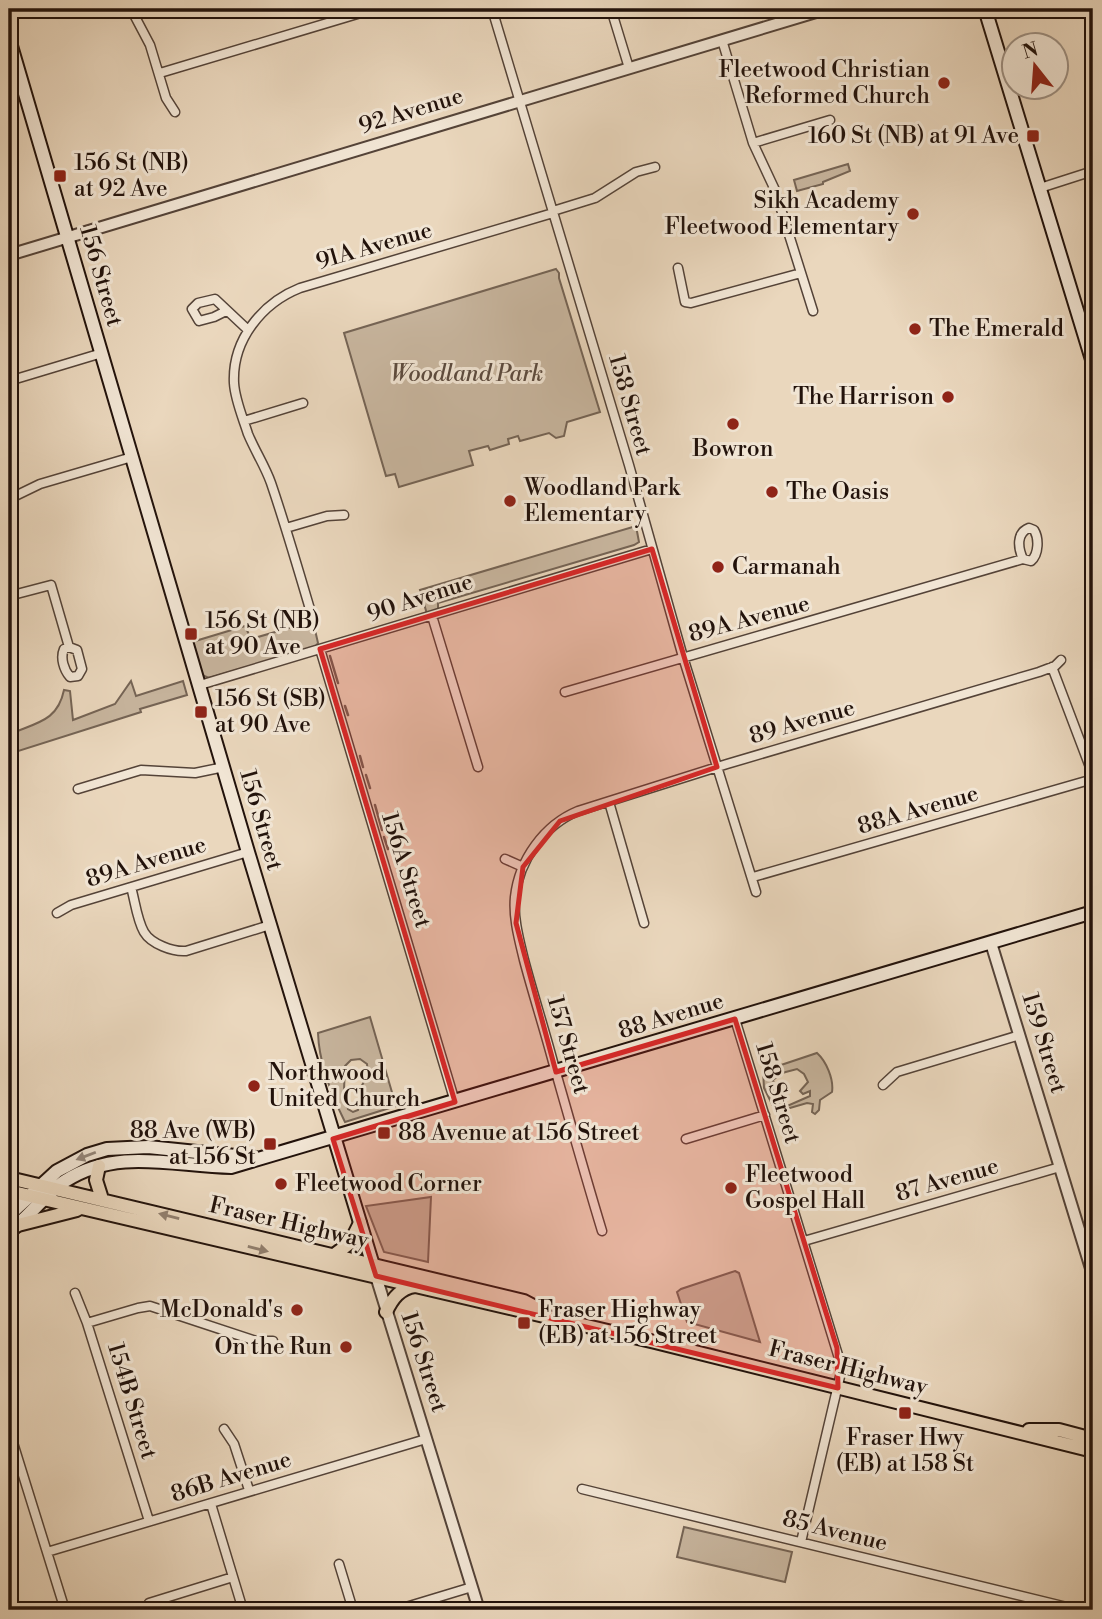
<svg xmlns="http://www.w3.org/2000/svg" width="1102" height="1619" font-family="'Libre Bodoni',serif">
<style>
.green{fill:#c8b69f;stroke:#756455;stroke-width:2;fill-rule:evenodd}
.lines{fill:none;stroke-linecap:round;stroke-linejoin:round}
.stream{stroke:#716051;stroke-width:2.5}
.minor-casing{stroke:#544338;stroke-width:11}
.tertiary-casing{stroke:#544338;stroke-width:14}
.secondary-casing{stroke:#22120b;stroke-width:16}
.primary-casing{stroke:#22120b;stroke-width:16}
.minor{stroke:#f1e5d4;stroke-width:8}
.tertiary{stroke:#f1e5d4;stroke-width:10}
.secondary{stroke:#f1e5d4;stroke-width:12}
.primary{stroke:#ead7bd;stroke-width:12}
.oneway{fill:#94867a}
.oneway2{fill:#907e6d}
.marked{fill:#d62828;fill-opacity:0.2;stroke:#d62828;stroke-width:5;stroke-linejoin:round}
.poi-dot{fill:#8f2418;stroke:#f1e5d4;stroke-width:2.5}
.labels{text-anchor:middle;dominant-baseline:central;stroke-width:6;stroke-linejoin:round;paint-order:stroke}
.poi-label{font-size:23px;fill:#22120b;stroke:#f1e5d4;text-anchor:start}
.street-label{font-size:23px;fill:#22120b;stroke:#f1e5d4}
.park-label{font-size:23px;font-style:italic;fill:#5c4b3f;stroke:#f1e5d4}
</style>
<rect width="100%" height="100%" fill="#ead7bd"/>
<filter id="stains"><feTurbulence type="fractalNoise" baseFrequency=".00286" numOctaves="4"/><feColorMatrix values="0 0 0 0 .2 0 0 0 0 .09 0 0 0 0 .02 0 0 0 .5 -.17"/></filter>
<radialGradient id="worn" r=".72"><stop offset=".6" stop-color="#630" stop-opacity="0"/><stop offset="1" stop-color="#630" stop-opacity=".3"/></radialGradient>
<path class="green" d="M848,164l2,7 -27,11v2l-26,7 -3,-11z
M556,269l3,4v5l41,134 -33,10 -3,14 -8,2 -7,-5 -29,8 -2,-5 -10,3 1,5 -19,6 -2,-4 -19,5 4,14 -74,22 -4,-13 -9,2 -42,-143z
M636,526l3,16 -5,3 -196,58v6l-11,5 -7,-24z
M313,621l5,22 -3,4 -106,31 -7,-3 -10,-33 53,-16 6,13z
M131,681l5,15 47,-15 4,14 -47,14 1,3 -132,42v-26l6,4c25,-10 43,-13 49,-42l6,1 3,29 42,-16z
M370,1017l26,89 -51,16c-14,-28 -26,-58 -27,-89zM360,1059l7,5 1,10 -8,15 -2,21 -5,2 -5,-3 -4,-19 1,-24 6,-6z
M817,1053c9,8 17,26 15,39l-12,8 -1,10 -4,4 -3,-2 1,-8 -6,-1 -31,9 -12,-24 -1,-17zM797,1069l7,5 4,8 -8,9 3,3 7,-3v5l-25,11 -5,-1 -7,-26 9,-7z
M431,1197l-3,65 -44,-10 -18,-46z
M735,1271l4,2 21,69 -73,-20 -10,-30 4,-3z
M684,1527l108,25 -7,30 -108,-25z"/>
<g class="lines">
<path class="stream" d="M330,656l8,27
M345,706l3,9
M360,756l3,11
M366,775l4,13
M375,805l7,25
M384,837l4,12"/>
<g class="minor-casing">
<path id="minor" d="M131,9l19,36 16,53 9,14
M492,9l137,456 54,192 73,235
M611,9l18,59
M722,40l31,103 22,47 38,121
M160,73l214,-64
M753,143l77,-23
M1040,188l53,-17
M553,211l42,-13 41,-26 19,-5
M678,268l7,34 6,1 110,-30
M226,311l-12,6 -15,4 -7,-12 6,-6 17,-4 33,31
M9,381l93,-28
M244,421l59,-18
M9,499l31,-15 92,-27
M286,528l41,-12 17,-1
M9,596l42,-11 18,62 8,3 5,19 -4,7 -8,1c-6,-7 -10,-19 -6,-28l5,-2
M312,616c-13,-44 -26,-89 -41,-133 -6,-17 -16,-32 -23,-49 -5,-16 -13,-34 -14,-51 -2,-43 28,-80 66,-95l253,-75
M432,616l46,151
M320,649l135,453
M1052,667l41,108
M200,685l452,-136
M565,692l458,-133 8,2c8,-7 8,-23 3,-31l-5,-2c-13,5 -11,20 -6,31
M78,789l63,-19 54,3 29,-6
M609,802l35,121
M505,859l18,8
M753,877l340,-98
M131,887c4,14 6,33 13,45 7,12 29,20 42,19l84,-26
M57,913l14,-8 177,-53
M735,1019l107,349 -41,174
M883,1085l14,-13 123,-37
M686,1139l79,-24
M602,1231c-17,-56 -33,-113 -49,-169 -9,-34 -20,-68 -29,-102 -5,-21 -11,-42 -9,-63 4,-37 29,-72 63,-86l149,-47 312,-92 16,-6 6,-6
M804,1241l256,-74
M75,1293l12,30 62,198
M87,1323l51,-15 12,-2 106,35h17
M224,1429l10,15 15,46
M9,1430l56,180
M582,1489l497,121
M211,1504l32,106
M47,1552l379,-113
M339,1564l14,46
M149,1603l84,-26
M396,1610l76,-23"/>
</g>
<g class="tertiary-casing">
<path id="tertiary" d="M9,255l817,-246
M991,943l102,332
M376,1276l103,334"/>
</g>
<g class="secondary-casing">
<path id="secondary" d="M985,9l108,354
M9,39l239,813 127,420
M9,1215l48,-44 30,-16 20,-6 41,-2 108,11
M9,1232c20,-15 35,-37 56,-51 53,-34 108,-15 166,-14l862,-255"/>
</g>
<g class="primary-casing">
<path id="primary" d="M99,1166l-3,14 6,19
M9,1178l515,123 17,9
M9,1191l646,151 438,109
M18,1225l59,-15
M334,1255l16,-12 10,-20
M386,1312c6,-13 14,-24 29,-26
M1029,1430h30l34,9"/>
</g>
<use href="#minor" class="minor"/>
<use href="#tertiary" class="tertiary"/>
<use href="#secondary" class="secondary"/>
<use href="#primary" class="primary"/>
</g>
<defs><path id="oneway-solid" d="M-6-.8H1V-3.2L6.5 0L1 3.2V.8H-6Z" transform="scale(1.75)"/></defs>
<use class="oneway" href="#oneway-solid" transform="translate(86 1156) rotate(159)"/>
<g class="oneway2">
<use href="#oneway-solid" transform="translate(169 1216) rotate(-166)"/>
<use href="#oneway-solid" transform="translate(258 1249) rotate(14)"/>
</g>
<path class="marked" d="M652,549l65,218 -157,54 -37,46 -7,56 40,149 179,-53 102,329 1,40 -462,-112 -43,-137 122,-37 -135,-453z"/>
<g class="poi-dot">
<circle cx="944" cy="83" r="7"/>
<rect x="1026" y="129" width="14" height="14" rx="3.5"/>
<rect x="53" y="169" width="14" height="14" rx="3.5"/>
<circle cx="913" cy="214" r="7"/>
<circle cx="915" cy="329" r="7"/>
<circle cx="948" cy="397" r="7"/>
<circle cx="733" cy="424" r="7"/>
<circle cx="772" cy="492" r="7"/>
<circle cx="510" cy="501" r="7"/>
<circle cx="718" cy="567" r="7"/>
<rect x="184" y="627" width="14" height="14" rx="3.5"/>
<rect x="194" y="705" width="14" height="14" rx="3.5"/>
<circle cx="254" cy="1086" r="7"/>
<rect x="377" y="1126" width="14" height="14" rx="3.5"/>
<rect x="263" y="1137" width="14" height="14" rx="3.5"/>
<circle cx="281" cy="1184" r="7"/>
<circle cx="731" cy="1188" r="7"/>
<circle cx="297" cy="1310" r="7"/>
<rect x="517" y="1316" width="14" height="14" rx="3.5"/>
<circle cx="346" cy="1347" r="7"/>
<rect x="898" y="1406" width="14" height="14" rx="3.5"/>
</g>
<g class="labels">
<g class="poi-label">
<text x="930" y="70" text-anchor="end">Fleetwood Christian<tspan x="930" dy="26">Reformed Church</tspan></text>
<text x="1019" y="136" text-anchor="end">160 St (NB) at 91 Ave</text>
<text x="74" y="163">156 St (NB)<tspan x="74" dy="26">at 92 Ave</tspan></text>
<text x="899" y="201" text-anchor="end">Sikh Academy<tspan x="899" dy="26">Fleetwood Elementary</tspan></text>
<text x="929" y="329">The Emerald</text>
<text x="934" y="397" text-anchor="end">The Harrison</text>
<text x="733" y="449" text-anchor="middle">Bowron</text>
<text x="524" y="488">Woodland Park<tspan x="524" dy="26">Elementary</tspan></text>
<text x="786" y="492">The Oasis</text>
<text x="732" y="567">Carmanah</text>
<text x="205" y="621">156 St (NB)<tspan x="205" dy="26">at 90 Ave</tspan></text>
<text x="215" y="699">156 St (SB)<tspan x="215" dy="26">at 90 Ave</tspan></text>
<text x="268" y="1073">Northwood<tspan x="268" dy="26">United Church</tspan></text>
<text x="256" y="1131" text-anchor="end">88 Ave (WB)<tspan x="256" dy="26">at 156 St</tspan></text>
<text x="398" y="1133">88 Avenue at 156 Street</text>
<text x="745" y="1175">Fleetwood<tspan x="745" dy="26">Gospel Hall</tspan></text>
<text x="295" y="1184">Fleetwood Corner</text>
<text x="283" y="1310" text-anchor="end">McDonald's</text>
<text x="538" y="1310">Fraser Highway<tspan x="538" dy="26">(EB) at 156 Street</tspan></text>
<text x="332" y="1347" text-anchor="end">On the Run</text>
<text x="905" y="1438" text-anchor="middle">Fraser Hwy<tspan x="905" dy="26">(EB) at 158 St</tspan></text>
</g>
<g class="street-label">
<text transform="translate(411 111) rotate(-17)">92 Avenue</text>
<text transform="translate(374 246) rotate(-16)">91A Avenue</text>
<text transform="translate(101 276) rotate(74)">156 Street</text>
<text transform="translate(630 405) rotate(74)">158 Street</text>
<text transform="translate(420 598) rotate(-18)">90 Avenue</text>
<text transform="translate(749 619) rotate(-15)">89A Avenue</text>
<text transform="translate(802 722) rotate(-16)">89 Avenue</text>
<text transform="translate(918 810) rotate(-16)">88A Avenue</text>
<text transform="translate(261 820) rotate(74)">156 Street</text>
<text transform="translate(146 862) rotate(-17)">89A Avenue</text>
<text transform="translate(406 870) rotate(73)">156A Street</text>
<text transform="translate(671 1016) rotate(-17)">88 Avenue</text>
<text transform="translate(1044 1043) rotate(73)">159 Street</text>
<text transform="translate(568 1045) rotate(74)">157 Street</text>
<text transform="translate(778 1093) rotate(73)">158 Street</text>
<text transform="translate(947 1180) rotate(-16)">87 Avenue</text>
<text transform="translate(289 1223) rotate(13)">Fraser Highway</text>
<text transform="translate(424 1362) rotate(72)">156 Street</text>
<text transform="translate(848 1368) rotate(14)">Fraser Highway</text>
<text transform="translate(132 1401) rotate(73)">154B Street</text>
<text transform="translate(231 1477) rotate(-17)">86B Avenue</text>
<text transform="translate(835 1531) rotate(14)">85 Avenue</text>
</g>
<g class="park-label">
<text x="467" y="374">Woodland Park</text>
</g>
</g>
<rect width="1102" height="1619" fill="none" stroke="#ead7bd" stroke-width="35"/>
<rect x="10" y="10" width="1081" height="1598" fill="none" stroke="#22120b" stroke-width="3.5"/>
<rect x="18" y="18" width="1067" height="1584" fill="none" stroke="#22120b" stroke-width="2"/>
<g transform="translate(1035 66) rotate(343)"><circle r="33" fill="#f1e5d4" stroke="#9e9184" stroke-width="2"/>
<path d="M0-5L12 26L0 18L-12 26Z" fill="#8f2418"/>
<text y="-10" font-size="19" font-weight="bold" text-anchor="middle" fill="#22120b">N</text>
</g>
<rect width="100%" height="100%" filter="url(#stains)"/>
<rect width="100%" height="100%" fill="url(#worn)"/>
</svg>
